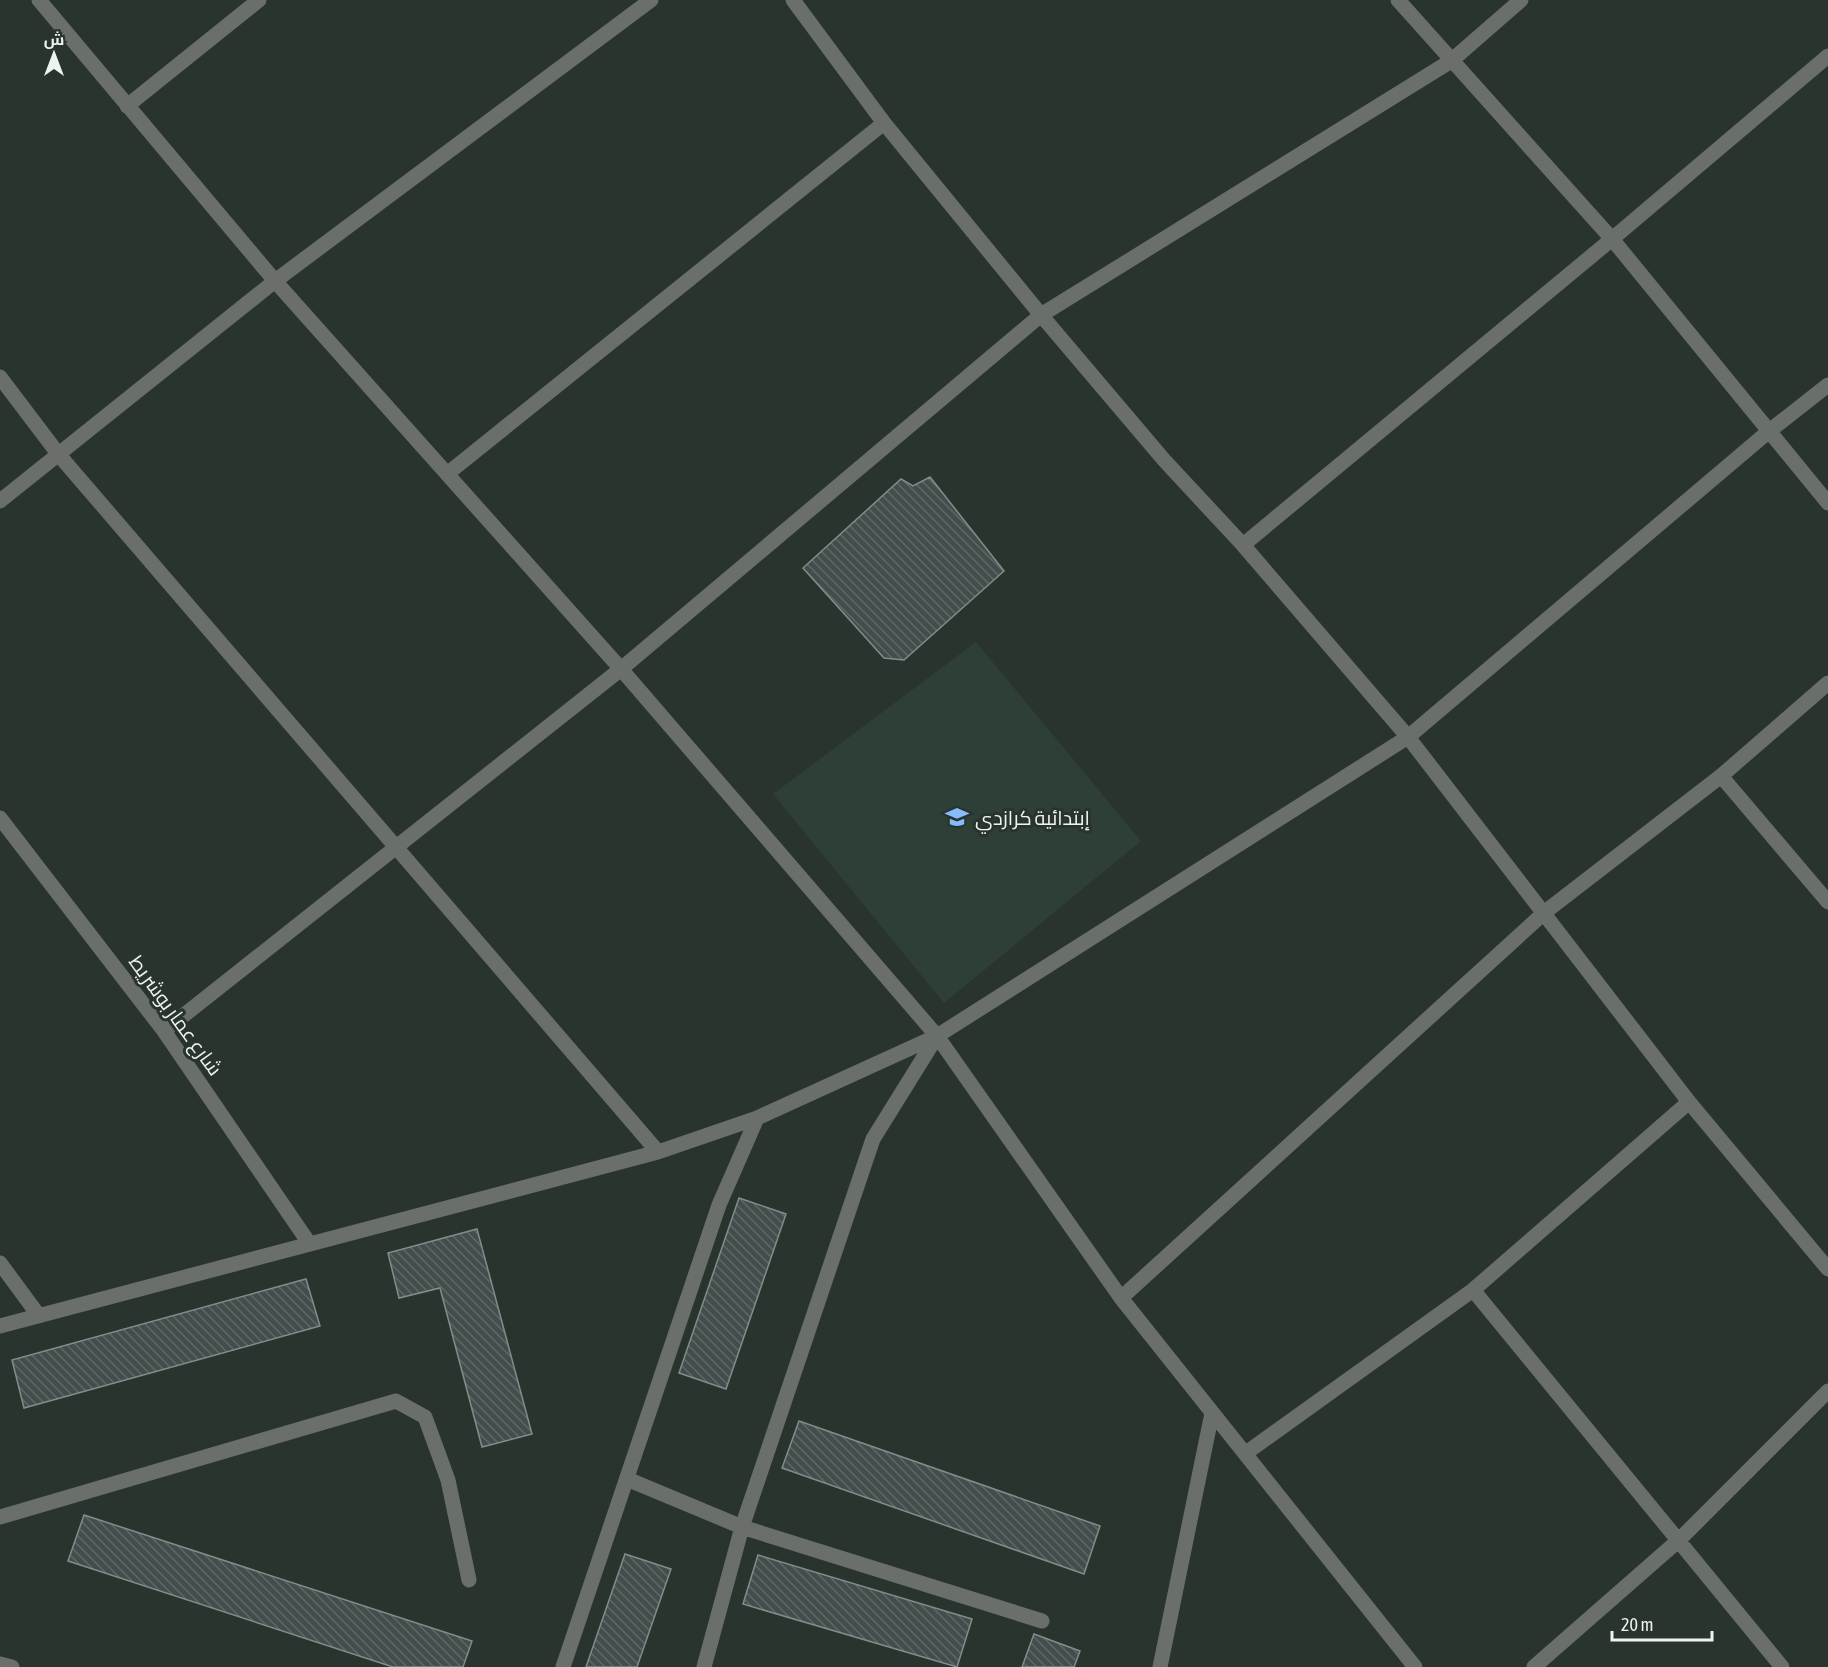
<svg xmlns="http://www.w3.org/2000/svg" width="1828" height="1667" font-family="'Asap Condensed',Cairo,sans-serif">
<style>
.built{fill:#2d3f36}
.building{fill:url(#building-back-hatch);stroke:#808e8b;stroke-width:1.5}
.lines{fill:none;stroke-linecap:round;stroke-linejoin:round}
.minor{stroke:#6b6f6b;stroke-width:15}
.labels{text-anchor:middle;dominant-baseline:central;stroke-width:6;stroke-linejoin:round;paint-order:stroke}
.poi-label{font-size:20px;fill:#edf4f0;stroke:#2a342f;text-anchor:start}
.street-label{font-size:20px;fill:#edf4f0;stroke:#2a342f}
</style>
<defs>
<pattern id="building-back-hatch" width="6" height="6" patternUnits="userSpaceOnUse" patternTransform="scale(1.5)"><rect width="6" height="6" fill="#414e4c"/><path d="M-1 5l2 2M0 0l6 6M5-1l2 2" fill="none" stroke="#5d6866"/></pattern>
</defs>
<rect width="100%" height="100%" fill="#2a342f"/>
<path class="built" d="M976,642l165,199 -197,162 -171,-209z"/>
<path class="building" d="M930,477l74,94 -100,89 -20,-2 -81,-90 98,-89 12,7z
M739,1198l47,16 -60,175 -47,-16z
M477,1229l55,205 -50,13 -42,-159 -41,10 -11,-45z
M306,1279l14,47 -296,82 -12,-48z
M799,1421l301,105 -16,48 -302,-106z
M84,1515l388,126 -9,26h-70l-325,-106z
M625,1554l46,15 -34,98h-51z
M758,1555l214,64 -15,48 -214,-63z
M1034,1634l46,17 -6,16h-52z"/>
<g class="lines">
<path class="minor" d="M39,0l236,281 346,388 316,367
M793,0l91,123 157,192 123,145 79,85 165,192 281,365 139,167
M1398,0l214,239 216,264
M127,106l132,-106
M0,377l59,78 599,697
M447,474l437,-351
M0,501l275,-220 376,-281
M1243,545l369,-306 216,-183
M1721,776l107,126
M0,818l164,213 145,212
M164,1031l457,-362 420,-354 410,-254 70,-61
M0,1263l39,53
M1473,1290l309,377
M1121,1298l424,-386 176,-136 107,-93
M0,1326l658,-174 99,-34 180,-82 184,262 294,369
M1246,1453l227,-163 216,-188
M627,1479l115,48 300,94
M0,1517l396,-116 29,16 23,63 21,100
M0,1664l12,3
M563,1667l156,-462 38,-87
M704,1667l38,-140 131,-388 64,-103 471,-299 360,-305 60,-47
M1160,1667l52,-254
M1534,1667l145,-127 149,-149"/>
</g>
<defs>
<g id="school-bare" transform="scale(1.8)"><path d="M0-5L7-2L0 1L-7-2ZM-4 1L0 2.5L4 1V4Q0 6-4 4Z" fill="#88bbfc" stroke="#2a342f" stroke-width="2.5" paint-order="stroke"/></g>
</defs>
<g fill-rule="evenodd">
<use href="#school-bare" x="957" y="817"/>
</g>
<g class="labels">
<g class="poi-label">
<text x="975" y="817">إبتدائية كرازدي</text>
</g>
<g class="street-label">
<text transform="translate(176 1015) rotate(54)">شارع عمار بوشريط</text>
</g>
</g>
<g transform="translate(54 54)" stroke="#2a342f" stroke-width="4.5" paint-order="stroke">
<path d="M0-4.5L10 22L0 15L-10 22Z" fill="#edf4f0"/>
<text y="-9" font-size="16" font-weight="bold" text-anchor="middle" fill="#edf4f0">ش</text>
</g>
<path d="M1612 1631v9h100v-9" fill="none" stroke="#edf4f0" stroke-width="3"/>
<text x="1621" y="1631" font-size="18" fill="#edf4f0" stroke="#2a342f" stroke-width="4.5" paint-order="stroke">20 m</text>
</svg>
